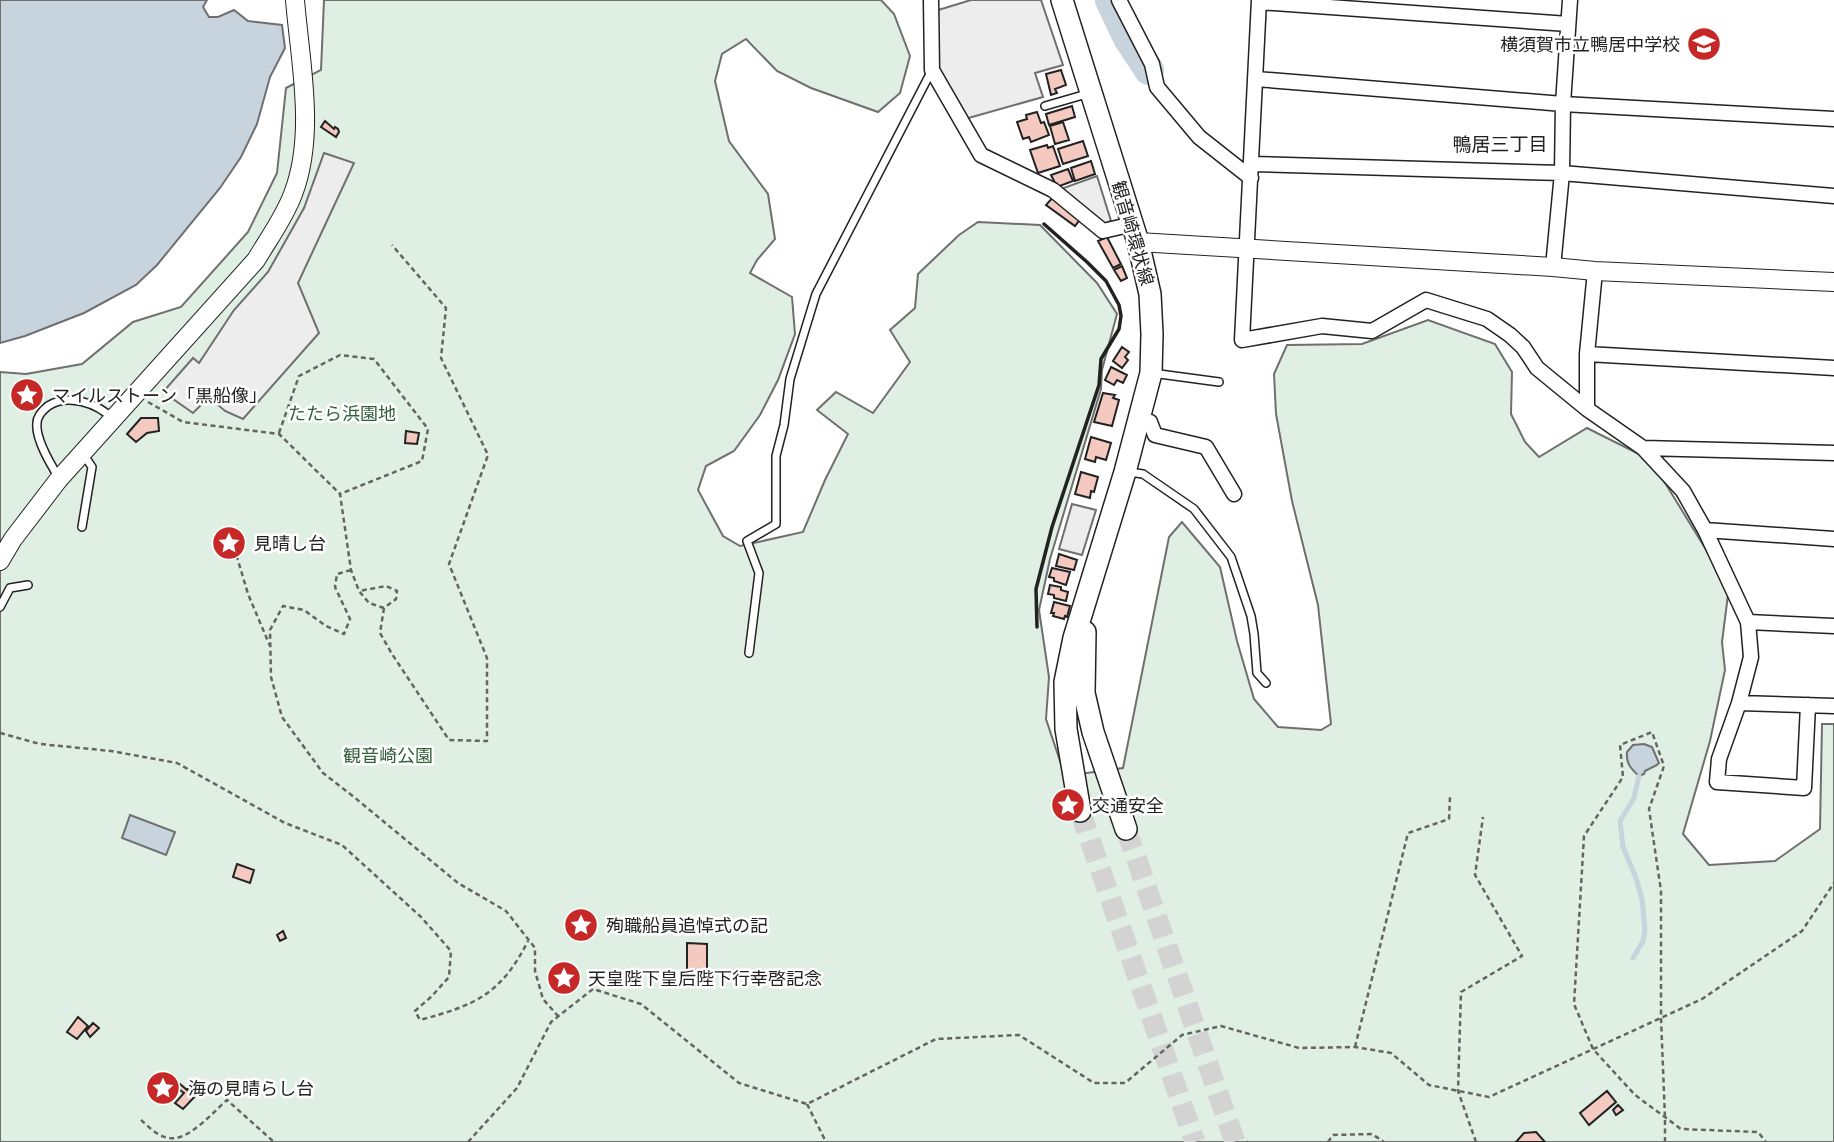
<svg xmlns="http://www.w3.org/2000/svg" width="1834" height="1142" font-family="Raleway,'Noto Sans JP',sans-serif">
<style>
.green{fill:#e0efe3;stroke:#6f6f6f;stroke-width:2}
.parking{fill:#ededed;stroke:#6f6f6f;stroke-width:2}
.water{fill:#c7d3dd;stroke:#6f6f6f;stroke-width:2}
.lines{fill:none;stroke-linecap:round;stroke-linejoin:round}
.stream{stroke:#c7d3dd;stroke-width:5}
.river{stroke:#c7d3dd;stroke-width:30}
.building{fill:#f3c9c0;stroke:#222;stroke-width:2}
.secondary-tunnel{stroke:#d3d3d3;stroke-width:21;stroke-dasharray:21 10;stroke-linecap:butt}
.service-casing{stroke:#222;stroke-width:10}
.minor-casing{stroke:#222;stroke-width:17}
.tertiary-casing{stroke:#222;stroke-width:20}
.secondary-casing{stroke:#222;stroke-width:24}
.path{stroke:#646464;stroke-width:2.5;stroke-dasharray:5 3.5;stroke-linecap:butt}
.service{stroke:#fff;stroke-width:7}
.minor{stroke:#fff;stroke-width:14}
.tertiary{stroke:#fff;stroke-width:18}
.secondary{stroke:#fff;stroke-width:21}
.wall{stroke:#222;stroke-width:3.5}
.labels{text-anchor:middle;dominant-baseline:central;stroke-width:5;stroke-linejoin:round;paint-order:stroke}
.poi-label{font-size:18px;fill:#222;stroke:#fff;text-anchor:start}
.street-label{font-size:18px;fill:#222;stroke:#fff}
.park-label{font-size:18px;fill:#2f5e38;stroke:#fff}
.neighbourhood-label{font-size:19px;fill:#222;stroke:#fff}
</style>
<rect width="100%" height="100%" fill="#fff"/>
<path class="green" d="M324,0h557l13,14 16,42 -10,37 -22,19 -67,-24 -34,-17 -31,-32 -24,15 -7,27 14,60 39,53 7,45 -18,21 -7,13 42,24 3,37 -17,46 -18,35 -26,36 -28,15 -8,24 25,46 17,10 63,-14 22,-52 23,-46 -31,-24 19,-18 37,21 37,-51 -20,-32 25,-22 3,-34 41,-39 19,-13 62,3 57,58 20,31 -15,56 -1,19 -51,170 -11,51 10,67 -3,42 19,57 58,-8 46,-231 13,-15 38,45 17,74 17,58 24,28 43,3 10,-6 -13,-119 -26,-104 -16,-87 -2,-40 13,-29 75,-1 66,-24 67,24 17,28 -1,42 14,28 14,15 48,-29 64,32 78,127 -7,55 3,28 -15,71 -27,93 26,31 66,-4 45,-32 2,-105h12v418h-1834v-770l26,2 56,-10 51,-42 48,-15 67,-75 29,-59 9,-85 35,-18z"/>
<path class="parking" d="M971,0h70l22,65 -28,8 8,24 -78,22 -28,-50 -2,-58z
M324,153l30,10 -56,120 21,50 -76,86 -18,-8 -16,-14 -16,16 -30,-21 30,-34 6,5 35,-53 34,-38 36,-64z
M1097,176l14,45 -10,5 -43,-36z
M1072,504l24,6 -14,45 -23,-6z"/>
<path class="water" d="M0,0h207l-4,7 6,10h9l16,-7 14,11 34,4 3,23 -15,29 -13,47 -16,33 -21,31 -63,77 -21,20 -52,28 -59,23 -25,7z
M1644,744l8,3 7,16 -2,2 -12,6 -1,3 -5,2c-9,-8 -13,-13 -12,-24l6,-7z
M130,815l45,17 -9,23 -44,-17z"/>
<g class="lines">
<path class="stream" d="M1633,958l10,-17 2,-11 -3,-31 -6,-21 -13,-31 -3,-26 14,-23 5,-22"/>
<path class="river" d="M1110,0l18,38 21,32"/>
</g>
<path class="building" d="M1061,70l5,15 -11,4 2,4 -6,2 -5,-21z
M1072,106l3,11 -26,8 -3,-11z
M1037,112l4,11 3,-1 5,13 -18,7 -2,-5 -6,2 -6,-17 10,-3 -1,-4z
M325,121l9,8 1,-2 3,2 1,3 -3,5 -15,-10z
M1063,122l6,18 -14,4 -5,-18z
M1083,141l5,15 -25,8 -5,-15z
M1047,145l1,3 5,-2 7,20 -22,7 -8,-23z
M1091,161l4,13 -20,7 -4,-13z
M1068,169l5,12 -16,6 -6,-12z
M1053,197l28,21 -6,8 -29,-21z
M1107,237l14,27 -8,4 -15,-27z
M1122,266l5,12 -6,3 -7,-11z
M1122,347l7,5 -4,5 3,3 -6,8 -9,-7z
M1111,367l16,8 -4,8 -6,-3 -3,5 -9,-5z
M1103,393l12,2 -2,3 6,2 -7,26 -18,-4z
M141,418h17l1,13 -12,2 -11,9 -9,-8z
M406,431l13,2 -2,11 -12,-1z
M1091,437l20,6 -5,17 -10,-3 -1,5 -10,-3z
M1081,472l17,5 -4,15 -3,-1 -1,7 -15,-4z
M1059,554l18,6 -3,10 -18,-4z
M1052,568l18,4 -4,13 -12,-4v-3l-5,-1z
M1050,585l11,2v3l7,2 -2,9 -12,-3v-3l-6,-1z
M1054,602l16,4 -3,11 -2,-1 -1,3 -11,-3 1,-3h-3z
M237,864l17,6 -4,13 -17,-6z
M283,931l3,7 -6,3 -3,-6z
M687,943l20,1v26h-20z
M78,1017l10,9 -11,13 -10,-7z
M93,1023l6,5 -9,9 -4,-6z
M180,1084l7,6 4,-6 9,7 -17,18 -8,-6 9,-10 -7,-5z
M1607,1091l9,11 -27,23 -9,-12z
M1618,1105l5,5 -7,5 -3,-5z
M1536,1132l9,10h-29l8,-9z"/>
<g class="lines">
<path class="secondary-tunnel" d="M1080,811l115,331
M1126,829l109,313"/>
<g class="service-casing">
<path id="service" d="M1045,106l45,-13
M1152,373l67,9
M1129,472l14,2 51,35 37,48 20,59 3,18 3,39 9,10
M59,478c-8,-13 -24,-39 -22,-55 0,-7 6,-13 11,-17 20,-13 49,-3 65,13
M82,527l10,-60 -9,-13
M0,607l10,-19 18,-3
M749,653l10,-80 -12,-32 29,-17v-68l8,-31 6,-46 26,-85 116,-224"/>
</g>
<g class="minor-casing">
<path id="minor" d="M931,0l1,70 49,85 72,35 50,41 30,-7
M1119,0l33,64 5,23 42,50 52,41
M1259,0l-17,340 80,-14 50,5 54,-31 61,19 23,16 13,12 14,21 50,41
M1259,2l309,22
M1256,79l307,25 271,15
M1252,164l310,9 272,23
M1553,267l9,-94 1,-69 7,-104
M1595,271l-8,83v55l56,39 40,43 22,39 43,92 3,35 -12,46 -20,56 -2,23 87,6 4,-83
M1587,354l247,14
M1138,420l12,2 5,13 51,12 28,47
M1643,448l191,5
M1705,530l129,9
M1748,622l86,4
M1739,703l95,3"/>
</g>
<g class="tertiary-casing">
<path id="tertiary" d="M1138,242l415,25 42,4 239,11
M0,561l13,-22 46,-60 197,-219c13,-22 28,-42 37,-66 23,-60 7,-132 2,-194"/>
</g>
<g class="secondary-casing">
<path id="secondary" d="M1062,0l76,242 12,52 2,40 -1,39 -26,99 -51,166 -9,44 1,47 14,82
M1085,632l-1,61 9,39 33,97"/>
</g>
<path class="path" d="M148,402l35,20 96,12 61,60 11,76 8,21 10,12 15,5 12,-9 1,-8 -11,-5 -27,5
M279,433l20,-57 41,-21 34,4 54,70 -6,32 -82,33
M234,547l14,47 22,52
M351,570l-14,4 -2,13 15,32 -6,15 -18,-8 -22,-16 -21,-4 -13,24 1,47 11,40 41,56 31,24 104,86 48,28 29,37v23l8,28 15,17
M384,608l-4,25 12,21 57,86 38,1v-83l-38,-94 39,-109 -47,-97 5,-50 -54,-63
M0,733l40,11 71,7 66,12 108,60 57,22 79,72 30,34 -2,26 -17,19 -17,15 5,9c56,-15 81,-26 108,-79
M1355,1047l53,-214 41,-14 1,-22
M807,1104l19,38
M141,1120c8,7 16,16 28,18 19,4 44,-26 58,-38l47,42
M468,1142l49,-54 34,-66 42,-33 48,15 98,79 68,21 129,-65 83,-4 75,48h31l57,-48 39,-9 78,22 56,-1 36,6 38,32 60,12 213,-98 100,-68 32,-48
M1247,1142h1
M1328,1142l5,-7 39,-1 12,8
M1476,1142l-18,-51 3,-99 61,-36 -47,-81 8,-58
M1665,1142v-24l-4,-100v-127l-12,-82 15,-43 -12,-34 -32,13 3,32 -39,59 -10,168 19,45 42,46 46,34 77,3 8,10"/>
<use href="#service" class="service"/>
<use href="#minor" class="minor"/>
<use href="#tertiary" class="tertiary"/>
<use href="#secondary" class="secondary"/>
<path class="wall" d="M1037,627l-1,-38 16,-62 47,-142 2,-26 18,-30 2,-13 -2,-11 -13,-24 -19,-19 -43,-38"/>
</g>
<defs>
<g id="school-disc" transform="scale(1.75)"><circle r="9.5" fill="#c62828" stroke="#fff"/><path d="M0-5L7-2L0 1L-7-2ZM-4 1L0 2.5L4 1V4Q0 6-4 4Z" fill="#fff"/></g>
<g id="sight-disc" transform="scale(1.75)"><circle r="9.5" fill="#c62828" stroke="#fff"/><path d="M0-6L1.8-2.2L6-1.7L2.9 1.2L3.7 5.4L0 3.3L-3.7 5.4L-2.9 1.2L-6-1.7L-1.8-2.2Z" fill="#fff"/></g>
</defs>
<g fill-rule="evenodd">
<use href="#school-disc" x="1704" y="44"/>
<use href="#sight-disc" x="27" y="395"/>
<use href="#sight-disc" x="229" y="543"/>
<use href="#sight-disc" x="1068" y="805"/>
<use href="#sight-disc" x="581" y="925"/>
<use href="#sight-disc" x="564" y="978"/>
<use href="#sight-disc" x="163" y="1088"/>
</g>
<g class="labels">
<g class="poi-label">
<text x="1680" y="44" text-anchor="end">横須賀市立鴨居中学校</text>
<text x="52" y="395">マイルストーン「黒船像」</text>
<text x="254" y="543">見晴し台</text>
<text x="1092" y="805">交通安全</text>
<text x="606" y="925">殉職船員追悼式の記</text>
<text x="588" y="978">天皇陛下皇后陛下行幸啓記念</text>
<text x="188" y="1088">海の見晴らし台</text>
</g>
<g class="street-label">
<text transform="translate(1133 233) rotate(74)">観音崎環状線</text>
</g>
<g class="park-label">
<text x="342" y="413">たたら浜園地</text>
<text x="388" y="755">観音崎公園</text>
</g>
<g class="neighbourhood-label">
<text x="1500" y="144">鴨居三丁目</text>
</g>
</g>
</svg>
